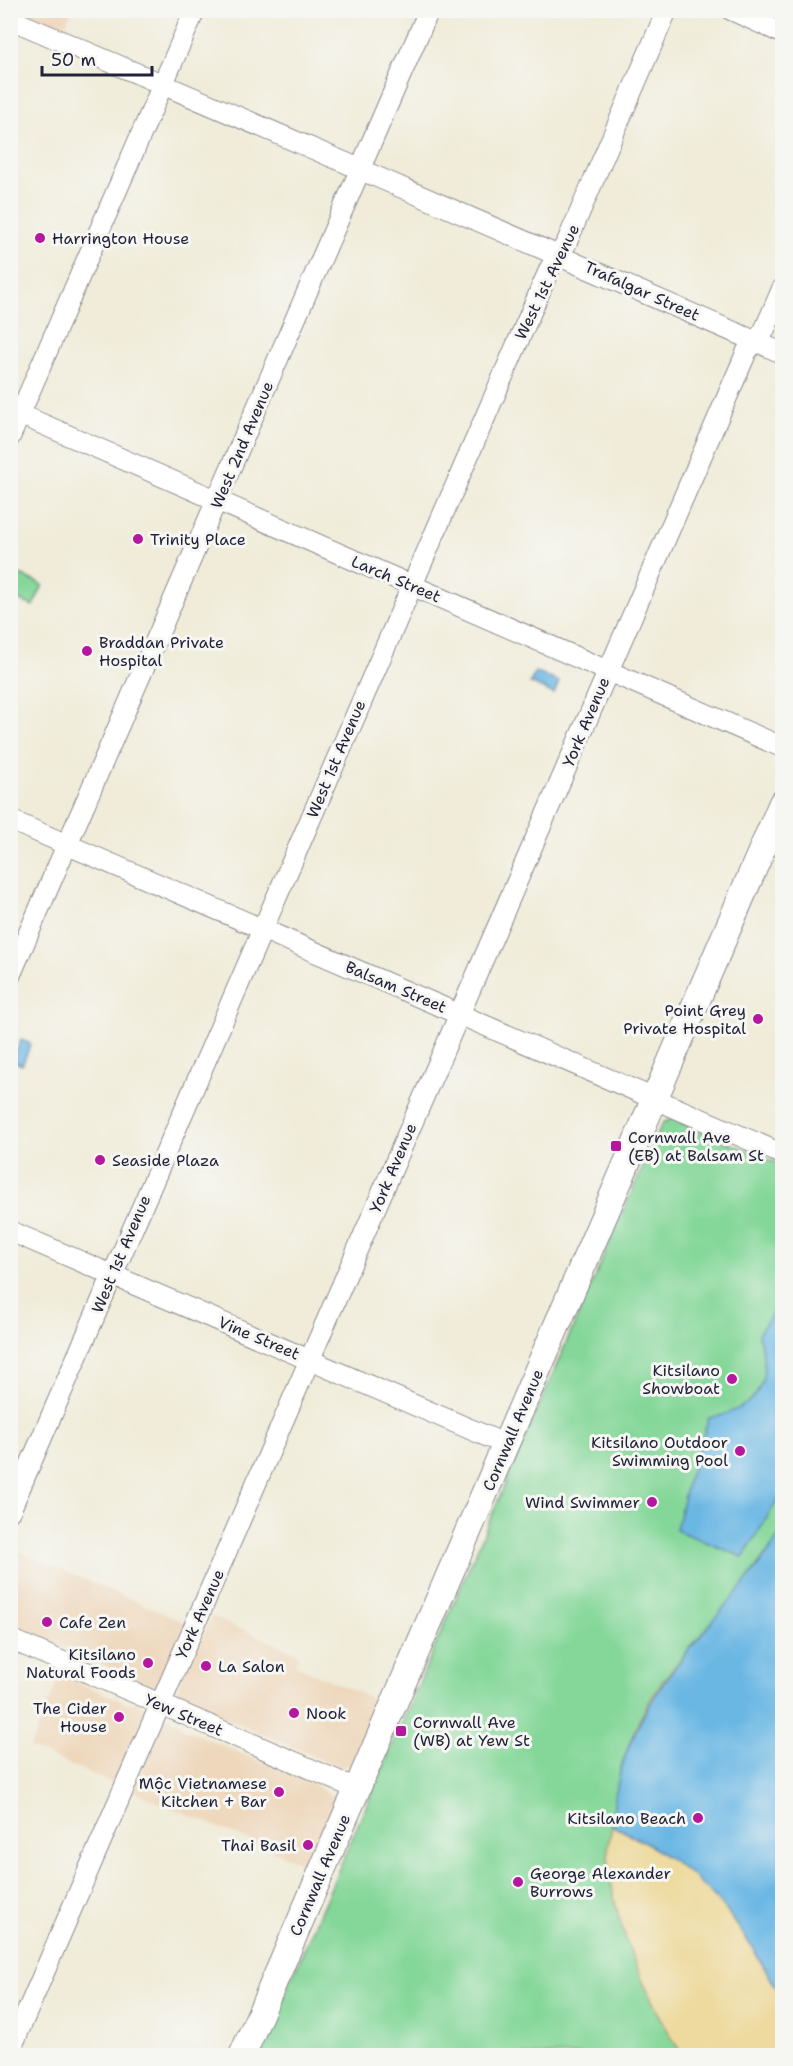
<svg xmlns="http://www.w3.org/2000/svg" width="793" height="2066" font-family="'Shantell Sans',sans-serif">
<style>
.built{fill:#eed7bb}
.green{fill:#84d799;stroke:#537c6a;stroke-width:1.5}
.sand{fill:#eeda9e;stroke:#887e6c;stroke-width:1.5}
.water{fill:#6ab7e4;stroke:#466c90;stroke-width:1.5}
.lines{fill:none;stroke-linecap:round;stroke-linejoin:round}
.minor-casing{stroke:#89878a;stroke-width:22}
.major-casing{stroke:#89878a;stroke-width:28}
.minor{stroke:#fff;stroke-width:20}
.major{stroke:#fff;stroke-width:26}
.poi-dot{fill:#b5179e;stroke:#f6f6f2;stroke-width:2}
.labels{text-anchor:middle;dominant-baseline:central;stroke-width:6;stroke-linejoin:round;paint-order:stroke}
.poi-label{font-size:16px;fill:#22223b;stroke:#f6f6f2;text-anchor:start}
.street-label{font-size:16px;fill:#22223b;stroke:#f6f6f2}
</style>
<rect width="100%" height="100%" fill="#f6f6f2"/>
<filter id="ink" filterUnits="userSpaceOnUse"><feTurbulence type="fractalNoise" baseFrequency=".0167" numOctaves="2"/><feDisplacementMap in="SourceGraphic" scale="12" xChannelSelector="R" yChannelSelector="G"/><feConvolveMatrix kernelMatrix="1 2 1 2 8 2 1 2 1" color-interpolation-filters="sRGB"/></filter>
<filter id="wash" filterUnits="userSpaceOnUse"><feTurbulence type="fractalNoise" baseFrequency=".008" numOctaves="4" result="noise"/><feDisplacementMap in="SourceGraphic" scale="24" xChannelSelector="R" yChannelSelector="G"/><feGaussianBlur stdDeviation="1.35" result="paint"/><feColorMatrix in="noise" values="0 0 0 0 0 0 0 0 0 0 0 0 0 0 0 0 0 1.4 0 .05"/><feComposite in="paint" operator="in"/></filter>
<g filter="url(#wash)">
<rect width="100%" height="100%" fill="#f0ecd9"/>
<path class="built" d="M18,11l54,-1v1l-9,19z
M11,1548l175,75 -29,66 -18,-2 -4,-9 -124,-53z
M211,1616l88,38 -4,11 85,37 -29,63 -9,2 -18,-6 -128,-56 -8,2 -14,-6 10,-33 7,-5z
M63,1676l63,27 8,-1 13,7 -30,76 -87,-37 28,-68z
M169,1718l11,5 2,5 132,56 19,12 2,10 -26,60 -177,-75 32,-71z"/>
<path class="green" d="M11,571l32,14 -10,21 -22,-9z
M672,1119l110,46v367l-39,55 -81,95 -11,18 -19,37 -12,33 -8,55 170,230 -524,1 373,-863 30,-67 3,-4z"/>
<path class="sand" d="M782,1532v523h-100c-35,-57 -72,-136 -74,-203 0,-9 3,-18 4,-27 5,-53 19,-101 51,-144 39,-51 85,-95 119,-149z"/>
<path class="water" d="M535,672l24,10 -5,12 -24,-11z
M21,1040l10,4 -9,21 -10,-4z
M782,1300v193l-39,64 -67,-27 11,-47 22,-65c51,-10 64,-36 49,-84z
M782,1532v465c-19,-31 -37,-64 -61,-93 -30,-35 -68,-58 -109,-79 6,-130 106,-193 170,-293z"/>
</g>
<g filter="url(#ink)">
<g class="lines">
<g class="minor-casing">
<path id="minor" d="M731,10l51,23
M10,19l343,147
M363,162l66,-152
M368,173l414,180
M10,410l772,337
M10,437l185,-427
M10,820l772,334
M10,976l347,-799
M10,1231l497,214
M10,1511l540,-1243 16,-24 101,-234
M10,1639l347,150
M10,2051l737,-1700 17,-20 18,-42"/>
</g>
<g class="major-casing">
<path id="major" d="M242,2056l540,-1253"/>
</g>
<use href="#minor" class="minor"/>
<use href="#major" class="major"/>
</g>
</g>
<g class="poi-dot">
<circle cx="40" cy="238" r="6"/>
<circle cx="138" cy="539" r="6"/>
<circle cx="87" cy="651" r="6"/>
<circle cx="758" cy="1019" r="6"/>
<rect x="610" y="1140" width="12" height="12" rx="3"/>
<circle cx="100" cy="1160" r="6"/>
<circle cx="732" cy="1379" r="6"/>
<circle cx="740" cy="1451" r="6"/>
<circle cx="652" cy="1502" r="6"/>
<circle cx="47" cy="1622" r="6"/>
<circle cx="148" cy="1663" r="6"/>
<circle cx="206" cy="1666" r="6"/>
<circle cx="294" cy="1713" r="6"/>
<circle cx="119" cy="1717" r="6"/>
<rect x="395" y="1725" width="12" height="12" rx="3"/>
<circle cx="279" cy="1792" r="6"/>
<circle cx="698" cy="1818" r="6"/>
<circle cx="308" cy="1845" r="6"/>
<circle cx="518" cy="1882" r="6"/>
</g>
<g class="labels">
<g class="poi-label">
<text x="52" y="238">Harrington House</text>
<text x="150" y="539">Trinity Place</text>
<text x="99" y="642">Braddan Private<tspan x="99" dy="18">Hospital</tspan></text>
<text x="746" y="1010" text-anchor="end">Point Grey<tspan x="746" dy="18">Private Hospital</tspan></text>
<text x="628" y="1137">Cornwall Ave<tspan x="628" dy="18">(EB) at Balsam St</tspan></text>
<text x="112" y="1160">Seaside Plaza</text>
<text x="720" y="1370" text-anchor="end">Kitsilano<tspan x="720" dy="18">Showboat</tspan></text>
<text x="728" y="1442" text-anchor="end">Kitsilano Outdoor<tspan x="728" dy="18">Swimming Pool</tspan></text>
<text x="640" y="1502" text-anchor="end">Wind Swimmer</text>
<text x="59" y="1622">Cafe Zen</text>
<text x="136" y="1654" text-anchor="end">Kitsilano<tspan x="136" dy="18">Natural Foods</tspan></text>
<text x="218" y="1666">La Salon</text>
<text x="107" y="1708" text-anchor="end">The Cider<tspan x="107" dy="18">House</tspan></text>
<text x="306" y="1713">Nook</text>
<text x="413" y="1722">Cornwall Ave<tspan x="413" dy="18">(WB) at Yew St</tspan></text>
<text x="267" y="1783" text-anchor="end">Mộc Vietnamese<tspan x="267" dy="18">Kitchen + Bar</tspan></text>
<text x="686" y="1818" text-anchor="end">Kitsilano Beach</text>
<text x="296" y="1845" text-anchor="end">Thai Basil</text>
<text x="530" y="1873">George Alexander<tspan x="530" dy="18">Burrows</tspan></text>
</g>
<g class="street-label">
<text transform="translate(547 282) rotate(-64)">West 1st Avenue</text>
<text transform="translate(642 291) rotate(24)">Trafalgar Street</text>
<text transform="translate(242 445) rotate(-67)">West 2nd Avenue</text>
<text transform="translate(396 579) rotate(23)">Larch Street</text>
<text transform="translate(586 722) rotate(-67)">York Avenue</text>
<text transform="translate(336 759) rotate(-67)">West 1st Avenue</text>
<text transform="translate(396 987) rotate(23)">Balsam Street</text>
<text transform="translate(393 1168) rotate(-67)">York Avenue</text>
<text transform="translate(121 1254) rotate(-67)">West 1st Avenue</text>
<text transform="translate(259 1338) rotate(23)">Vine Street</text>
<text transform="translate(513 1430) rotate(-67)">Cornwall Avenue</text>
<text transform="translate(200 1614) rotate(-66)">York Avenue</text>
<text transform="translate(184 1715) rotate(23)">Yew Street</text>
<text transform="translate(320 1875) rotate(-67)">Cornwall Avenue</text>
</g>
</g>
<rect width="793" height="2066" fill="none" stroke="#f6f6f2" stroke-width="36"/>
<path d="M42 66v9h110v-9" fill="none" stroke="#22223b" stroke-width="3"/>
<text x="51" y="66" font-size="18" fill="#22223b" stroke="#f6f6f2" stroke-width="4.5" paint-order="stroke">50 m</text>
</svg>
